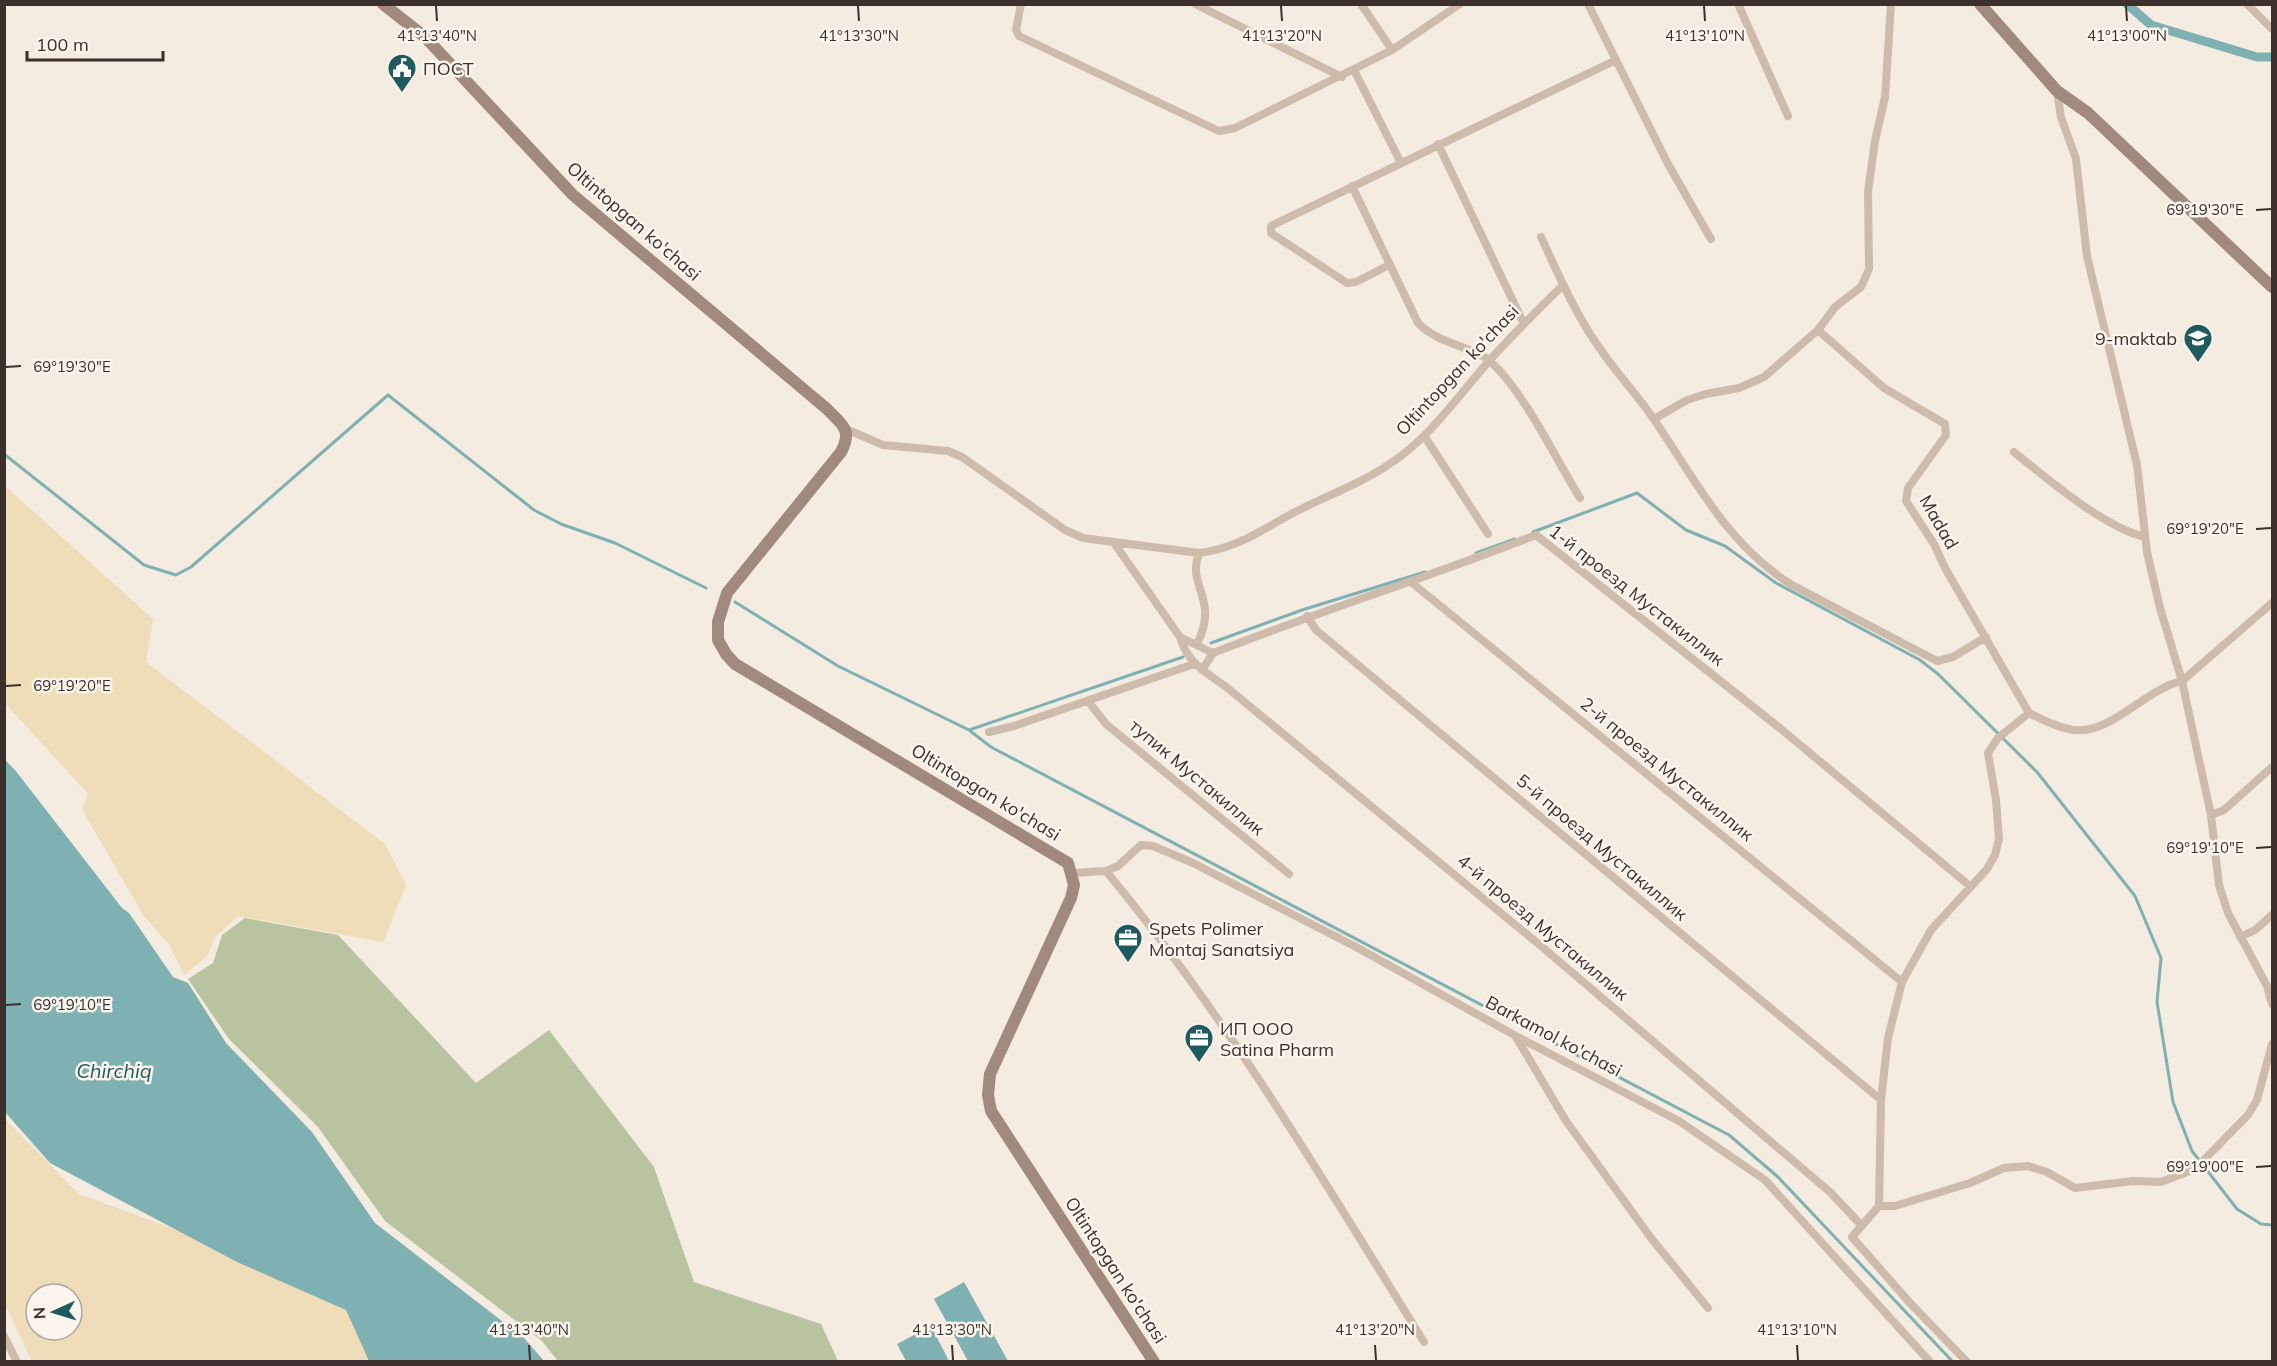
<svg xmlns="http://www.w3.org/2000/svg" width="2277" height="1366" font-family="Mulish,sans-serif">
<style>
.green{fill:#b8c4a0}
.sand{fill:#efdcb8;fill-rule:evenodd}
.water{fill:#7fb0b2}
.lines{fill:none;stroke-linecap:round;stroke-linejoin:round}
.stream{stroke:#7fb0b2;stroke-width:3}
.canal{stroke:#7fb0b2;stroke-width:9}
.street{stroke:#cdbbac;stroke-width:8}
.secondary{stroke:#a18a7d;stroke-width:12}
.ticks{fill:none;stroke:#3b302b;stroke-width:2}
.labels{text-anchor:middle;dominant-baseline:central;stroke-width:5;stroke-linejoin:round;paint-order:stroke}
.poi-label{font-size:18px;fill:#3b302b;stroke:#fbf5ee;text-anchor:start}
.street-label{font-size:18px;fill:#3b302b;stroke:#fbf5ee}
.water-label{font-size:20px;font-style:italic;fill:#1f5a5e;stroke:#fbf5ee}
.ticks-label{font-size:15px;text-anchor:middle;fill:#3b302b;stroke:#fbf5ee;stroke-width:5;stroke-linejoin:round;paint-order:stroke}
</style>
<rect width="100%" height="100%" fill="#f4ebe1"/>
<path class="green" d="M245,918l93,17 138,148 73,-53 105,137 40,115 127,42 17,37h-280l-16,-20 -157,-120 -67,-94 -89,-88 -41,-60 25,-16 9,-28z"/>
<path class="sand" d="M5,486l148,133 -7,43 239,182 21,41 -23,57 -145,-26 -23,21 -8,19 -23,19 -14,-29 -27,-31 -61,-106 6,-15 -83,-91z
M5,1119l74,75 287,106 70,61h-404l-27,-56zM36,1294h36v36h-36z"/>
<path class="water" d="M5,760l10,10 107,138 7,5 44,64 15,6 38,60 86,89 63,91 149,115 20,23h-175l-23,-51 -109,-48 -187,-99 -45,-51z
M964,1282l44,79h-40l-34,-62z
M931,1326l18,35h-43l-9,-17z"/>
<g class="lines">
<path class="stream" d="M4,454l140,111 32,10 15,-8 197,-172 146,115 27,14 54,19 91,45
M1533,532l104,-39 49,37 39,16 51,37 144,77 18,14 99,98 98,124 26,62 -4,44 16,100 19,49 45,58 24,15 11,1
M1476,553l39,-14
M735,602l103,64 131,64 22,17 738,388 49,42 175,185
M1211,643l91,-33 123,-38
M969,730l214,-73"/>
<path class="canal" d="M2127,4l24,21 106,32h15"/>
<path class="street" d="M1021,4l-5,26 3,6 200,95 16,-3 157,-78 68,-46
M1195,4l147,73
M1361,4l31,46
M1588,4l28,56
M1738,4l50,112
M2247,4l25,25
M1354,70l47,93
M2057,91l4,26 15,42 11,97 50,209 10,87 13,56 22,73 29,134 8,70 9,28 39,73 5,18
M1438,144l86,180
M1352,186l66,137c21,22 56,23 73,39 33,30 65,97 89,136
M1541,237c18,39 36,81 62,116 16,23 35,43 50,65 42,61 74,127 139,167l145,76 16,-4 33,-20
M1389,265l-33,17 -9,1 -76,-50v-7l345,-166 52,104 43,75
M1818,330l66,58 61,36 1,11 -38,53 -2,13 28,43 11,24 84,145
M1654,419l33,-19 19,-6 33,-6 25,-11 54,-47 17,-23 26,-20 8,-18 -1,-77 7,-51 10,-44 6,-93
M846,429l37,16 65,6 14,6 103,73 18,8 116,15c42,-5 67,-27 104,-45 28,-14 59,-25 85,-43 42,-27 69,-68 102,-105 23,-26 48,-50 73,-75
M1425,437l63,97
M2014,452c32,26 91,76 131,85
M1114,543l66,94c7,25 25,35 45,49l316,260 289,246 32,34
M1411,582l491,400
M1307,616l9,14 565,470
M1180,637l33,16c107,-42 216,-76 323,-118l245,194 190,158
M1197,644c23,-46 -11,-57 2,-91
M1202,670l11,-17
M1088,701l18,23 183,150
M989,732l25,-6 180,-62
M2211,815l13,-5 48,-43
M1106,871l12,-5 23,-21 12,1 40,17 165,85 158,88 163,85 86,59 165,182
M1073,873l33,-2c121,146 218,310 318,471
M2240,937l15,-7 17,-15
M1516,1037l50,84 85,117 57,70
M1879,1206h16l75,-23 34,-15 24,-2 19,6 28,16 58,-7 28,1 34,-13 53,-54 9,-15 15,-56
M4,1336l13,26
M1967,1362l-57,-59 -58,-66 27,-31 2,-106 7,-62 14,-56 29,-52 56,-61 8,-14 4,-16 -3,-39 -8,-47 10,-15 31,-25c14,7 28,14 44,17 38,5 72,-41 109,-49l90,-78"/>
<path class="secondary" d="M383,4l42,33 148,158 254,214c15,16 26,20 14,43l-114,141 -9,29v18l8,14 9,10 333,199 6,22 -3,13 -81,176 -2,21 3,16 163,251
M1980,4l77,87 31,22 184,174"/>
</g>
<path class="ticks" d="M436,6l1,15M858,6l1,15M1281,6l1,15M1704,6l1,15M2126,6l1,15M2256,210l15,-1M6,367l15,-1M2256,529l15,-1M6,686l15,-1M2256,848l15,-1M6,1005l15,-1M2256,1167l15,-1M529,1345l1,15M952,1345l1,15M1375,1345l1,15M1797,1345l1,15"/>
<defs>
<g id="civic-pin" transform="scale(1.5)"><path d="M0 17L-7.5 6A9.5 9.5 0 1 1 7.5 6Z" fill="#1f5a5e" stroke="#fbf5ee"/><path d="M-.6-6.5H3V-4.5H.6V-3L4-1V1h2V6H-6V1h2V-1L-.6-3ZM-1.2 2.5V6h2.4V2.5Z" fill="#fff"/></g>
<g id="school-pin" transform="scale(1.5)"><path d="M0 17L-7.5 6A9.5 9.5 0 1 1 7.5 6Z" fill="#1f5a5e" stroke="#fbf5ee"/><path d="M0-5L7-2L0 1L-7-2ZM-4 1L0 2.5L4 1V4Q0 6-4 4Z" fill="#fff"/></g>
<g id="office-pin" transform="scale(1.5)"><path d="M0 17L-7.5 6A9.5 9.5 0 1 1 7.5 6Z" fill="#1f5a5e" stroke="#fbf5ee"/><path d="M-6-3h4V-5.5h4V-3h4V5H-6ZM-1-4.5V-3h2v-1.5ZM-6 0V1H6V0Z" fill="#fff"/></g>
</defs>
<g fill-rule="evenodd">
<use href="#civic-pin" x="402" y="68"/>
<use href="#school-pin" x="2198" y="338"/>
<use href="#office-pin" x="1128" y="938"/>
<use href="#office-pin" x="1199" y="1038"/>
</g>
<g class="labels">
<g class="poi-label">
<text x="423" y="68">ПОСТ</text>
<text x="2177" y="338" text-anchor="end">9-maktab</text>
<text x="1149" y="928">Spets Polimer<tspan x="1149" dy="21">Montaj Sanatsiya</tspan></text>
<text x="1220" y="1028">ИП ООО<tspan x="1220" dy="21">Satina Pharm</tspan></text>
</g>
<g class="street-label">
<text transform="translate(634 221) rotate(41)">Oltintopgan ko'chasi</text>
<text transform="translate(1457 370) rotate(-47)">Oltintopgan ko'chasi</text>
<text transform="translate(1939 522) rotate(60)">Madad</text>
<text transform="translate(1637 595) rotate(38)">1-й проезд Мустакиллик</text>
<text transform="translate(1667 769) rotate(39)">2-й проезд Мустакиллик</text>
<text transform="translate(1197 777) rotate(40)">тупик Мустакиллик</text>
<text transform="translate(986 792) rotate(31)">Oltintopgan ko'chasi</text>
<text transform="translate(1602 847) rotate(40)">5-й проезд Мустакиллик</text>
<text transform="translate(1543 927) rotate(40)">4-й проезд Мустакиллик</text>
<text transform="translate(1554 1036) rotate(28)">Barkamol ko'chasi</text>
<text transform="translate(1116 1270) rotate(57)">Oltintopgan ko'chasi</text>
</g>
<g class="water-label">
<text x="114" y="1070">Chirchiq</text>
</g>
</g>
<g class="ticks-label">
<text x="437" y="41">41°13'40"N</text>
<text x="859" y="41">41°13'30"N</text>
<text x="1282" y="41">41°13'20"N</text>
<text x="1705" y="41">41°13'10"N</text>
<text x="2127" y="41">41°13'00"N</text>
<text x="2205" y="215">69°19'30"E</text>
<text x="72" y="372">69°19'30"E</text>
<text x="2205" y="534">69°19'20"E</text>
<text x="72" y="691">69°19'20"E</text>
<text x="2205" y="853">69°19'10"E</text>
<text x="72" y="1010">69°19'10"E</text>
<text x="2205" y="1172">69°19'00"E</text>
<text x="529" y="1335">41°13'40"N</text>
<text x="952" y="1335">41°13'30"N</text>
<text x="1375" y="1335">41°13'20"N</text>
<text x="1797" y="1335">41°13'10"N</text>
</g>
<rect width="2277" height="1366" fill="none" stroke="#3b302b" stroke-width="12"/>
<g transform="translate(54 1312) rotate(266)"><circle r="28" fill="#fbf5ee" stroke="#aea6a0" stroke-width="1.5"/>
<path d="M0-4.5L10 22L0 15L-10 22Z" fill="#1f5a5e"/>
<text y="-9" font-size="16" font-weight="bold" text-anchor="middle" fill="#3b302b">N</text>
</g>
<path d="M27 51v9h136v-9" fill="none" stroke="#3b302b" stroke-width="3"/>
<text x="36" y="51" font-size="18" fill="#3b302b" stroke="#fbf5ee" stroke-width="4.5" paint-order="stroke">100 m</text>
</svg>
